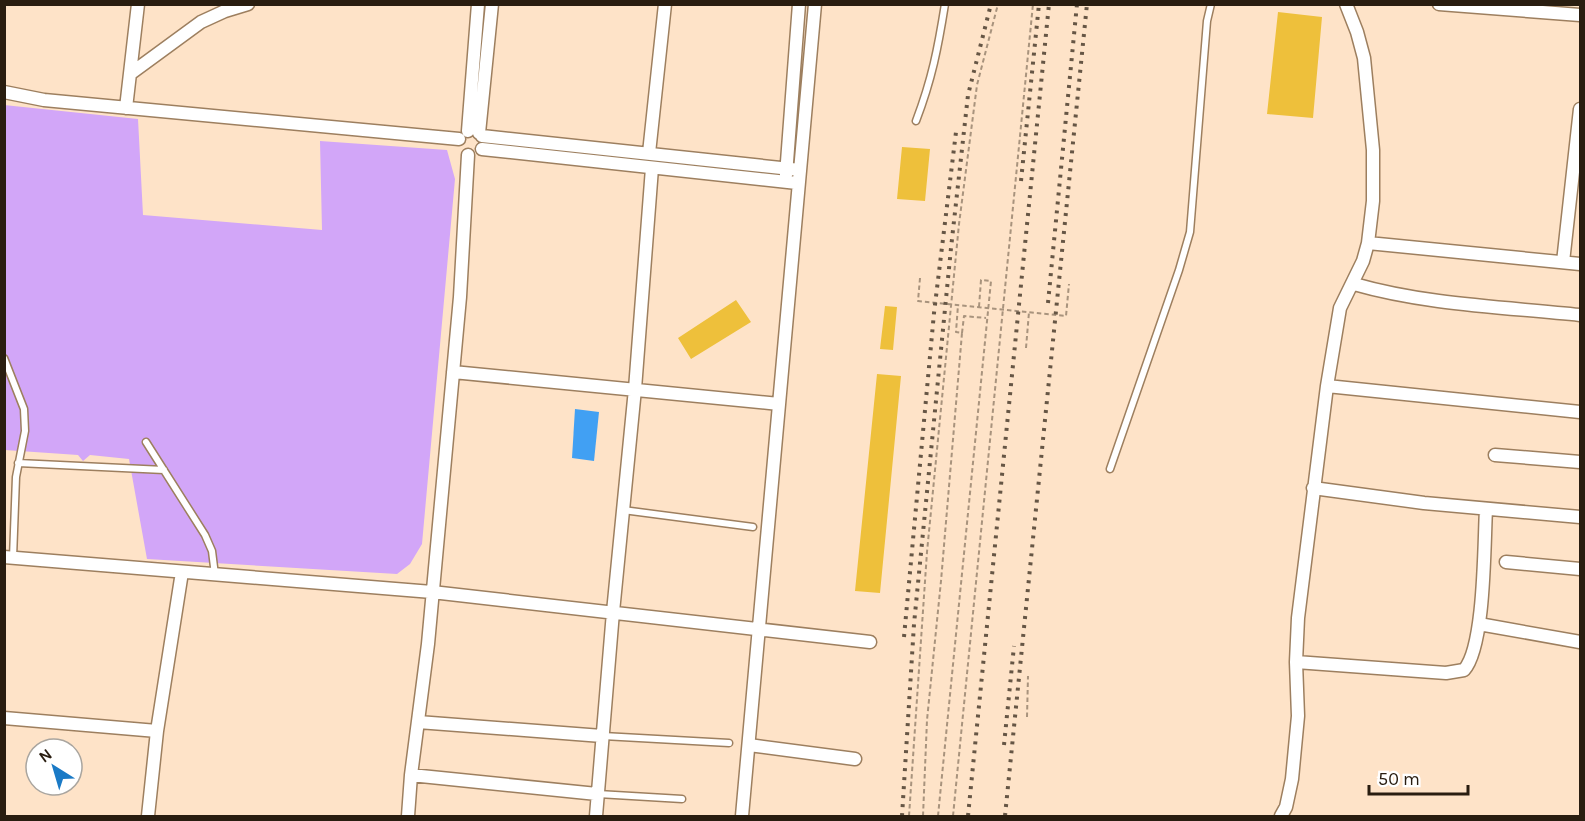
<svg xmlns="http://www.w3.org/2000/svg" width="1585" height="821" font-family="Karla,sans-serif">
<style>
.green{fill:#d2a6f8}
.water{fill:#41a0f3}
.building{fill:#eec03b}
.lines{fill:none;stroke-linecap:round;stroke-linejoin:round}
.service-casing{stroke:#9d7f5f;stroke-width:9}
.minor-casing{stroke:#9d7f5f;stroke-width:15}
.path{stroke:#a8937d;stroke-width:2;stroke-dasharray:4.5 3;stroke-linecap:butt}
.service{stroke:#fff;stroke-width:6}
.minor{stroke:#fff;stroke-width:12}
.rail{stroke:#665645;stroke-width:4;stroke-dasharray:3 6;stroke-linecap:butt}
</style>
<rect width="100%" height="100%" fill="#fee3c8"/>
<path class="green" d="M4,105l134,14 5,96 179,15 -2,-89 127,9 8,29 -33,365 -12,20 -13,10 -250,-15 -18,-100 -39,-4 -7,6 -5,-6 -73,-5z"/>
<path class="water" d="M575,409l24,3 -5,49 -22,-3z"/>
<path class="building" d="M1278,12l44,5 -9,101 -46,-4z
M902,147l28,2 -5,52 -28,-2z
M736,300l15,22 -60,37 -13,-21z
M885,306l12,1 -4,43 -13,-1z
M877,374l24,2 -21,217 -25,-2z"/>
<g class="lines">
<g class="service-casing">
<path id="service" d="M916,121c16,-42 22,-73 29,-117
M4,358l20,51 1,22 -9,46 -3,81
M146,442l59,93 7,16 3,24
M18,463l146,7
M1110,469l69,-199 11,-38 17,-211 4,-17
M623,510l130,17
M603,736l126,7
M598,794l84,5"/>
</g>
<g class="minor-casing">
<path id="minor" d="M1439,4l141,11
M130,74l71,-52 24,-11 23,-7
M4,92l40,8 415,39
M126,108l12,-104
M468,131l10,-127
M479,133l13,-129
M482,136l318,34
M482,149l315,34
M649,153l16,-149
M786,175l13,-171
M1368,243l212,21
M1563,262l17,-153
M1354,284c73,21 151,23 226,31
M453,372l326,32
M1327,386l253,26
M1495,455l85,7
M1313,488l111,15 156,14
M4,557l428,35 438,50
M1506,562l74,7
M1479,624l101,18
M1296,662l150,11 18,-3c21,-23 20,-126 22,-161
M4,718l153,13
M418,722l184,14
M749,745l106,14
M411,775l186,19
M148,816l9,-85 25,-159
M408,816l3,-41 17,-131 32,-347 8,-142
M596,816l17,-204 22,-223 17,-221
M742,816l73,-812
M1281,816l5,-9 6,-28 6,-63 -2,-54 2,-44 29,-232 13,-78 23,-47 5,-18 5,-42v-51l-9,-92 -7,-26 -11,-28"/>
</g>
<path class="path" d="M920,278l-2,23 148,15 3,-32
M962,333l2,-17 22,2
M1026,348l3,-36
M1027,717l1,-41
M909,816l18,-264 32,-328 18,-139 21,-81
M923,816l4,-96 14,-139 21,-248 -6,-1 2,-27
M938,816l53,-535 -10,-1 -2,27
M953,816l80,-812"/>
<use href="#service" class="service"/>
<use href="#minor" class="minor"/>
<path class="rail" d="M1021,181l18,-177
M1048,303l29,-299
M904,637l30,-324 22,-181
M1004,745l10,-99
M902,816l12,-192 37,-376 17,-153 23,-91
M968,816l81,-812
M1005,816l82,-812"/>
</g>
<rect width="1585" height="821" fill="none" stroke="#291d10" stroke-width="12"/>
<g transform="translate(54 767) rotate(323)"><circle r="28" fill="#ffffff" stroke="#a9a59f" stroke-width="1.5"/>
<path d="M0-4.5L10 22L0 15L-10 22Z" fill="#1a7ac6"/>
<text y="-9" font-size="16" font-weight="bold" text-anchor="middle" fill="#291d10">N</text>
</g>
<path d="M1369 785v9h99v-9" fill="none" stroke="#291d10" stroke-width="3"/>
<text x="1378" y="785" font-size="18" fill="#291d10" stroke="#ffffff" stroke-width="4.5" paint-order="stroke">50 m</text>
</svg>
